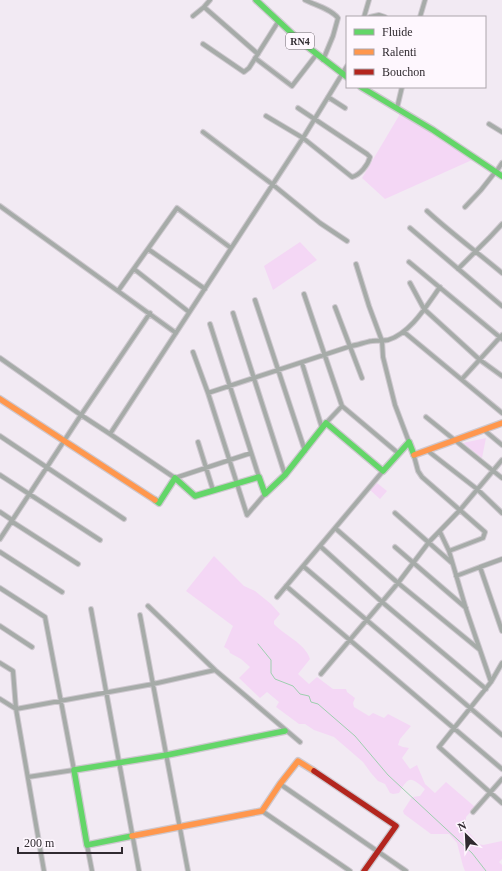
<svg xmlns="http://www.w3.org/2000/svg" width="502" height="871" font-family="Georgia,serif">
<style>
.green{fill:#f4d7f5}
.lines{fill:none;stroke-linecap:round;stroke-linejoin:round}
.stream{stroke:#9ecfaf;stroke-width:1}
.street-casing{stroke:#cec8cf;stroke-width:6}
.fast-casing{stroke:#cec8cf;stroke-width:8}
.slow-casing{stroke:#cec8cf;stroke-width:8}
.jam-casing{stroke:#cec8cf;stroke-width:8}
.street{stroke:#a6aba8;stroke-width:4}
.fast{stroke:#63d668;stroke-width:5.5}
.slow{stroke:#ff974d;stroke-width:5.5}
.jam{stroke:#b3261e;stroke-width:5.5}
.labels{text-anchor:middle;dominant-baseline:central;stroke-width:4;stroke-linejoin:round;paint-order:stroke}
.shield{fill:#fef7fe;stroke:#6e686e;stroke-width:1}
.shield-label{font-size:10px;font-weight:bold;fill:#302a30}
</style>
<rect width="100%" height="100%" fill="#f2eaf3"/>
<path class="green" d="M400,114l26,16 46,30 -87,39 -23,-21z
M300,242l17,18 -44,30 -9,-24z
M486,438l-4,20 -19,-15z
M377,483l10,8 -7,8 -10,-9z
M214,556l30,30 11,5 16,13 9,10 -6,7v3c10,11 32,20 36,35l-12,15 11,10 8,-7 16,12h13l1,3 8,6 -2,5 1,4 15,9 4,-3 11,5 4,-4 23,12 -11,13 -2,6 5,2 6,1 -7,10 8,11 7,-4 8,19 10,9 11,-11 29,25 -9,10 -1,11 14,16 4,1 19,-4v18l-3,3 3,3v6h-37l-2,-5 -6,-23 -8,-9h-18l-27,-20 -1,-3 9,-14 8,-1 5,-7c-14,-12 -16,-14 -26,4l-6,1 -3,-1 -5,-9 -7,-3 -7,-8 -8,-11 -29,-25 -20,-7 -9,-6h-6l-23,-17 3,-5 -12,-10 -7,6 -21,-20 11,-11 -9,-8 -11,-6 -1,-3 -5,-3 9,-21 -47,-35z"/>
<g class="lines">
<path class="stream" d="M258,644l13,16v13l4,6 18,7 7,8 9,2 2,6 7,2 37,32 33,39 84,78 14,18"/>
<g class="street-casing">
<path id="street" d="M305,0c10,5 26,9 33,18l-5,18 -10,24
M204,7l54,47
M193,16l11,-9 6,-7
M364,17l5,-17
M370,17l9,-2 6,2
M420,17l5,-17
M203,44l41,28 5,-4 29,-46
M255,58l37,28 24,-31
M328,97l17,11
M397,108l5,-21
M266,116l37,22 49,39c8,-2 16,-12 18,-20l-3,-3 -69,-46
M489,124l13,8
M203,132l69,52 48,39 27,18
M496,172l6,-9
M0,206l176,127
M465,207l16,-17 15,-19
M427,211c24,22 50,41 75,62
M410,228l92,78
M148,249l57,40
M409,262l93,77
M356,264l13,42 13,35 1,16 12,48 14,37
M134,269l55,43
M458,269l32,-32 12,-13
M410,283l14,26 56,51 22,16
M118,291l59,-83 54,40
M304,294l38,112 56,47
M255,300l50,151
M335,307l27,71
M233,313l52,162
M210,324l49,153
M404,332l98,81
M193,352l15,41
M0,358l81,57 69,-102
M302,363l20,65
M462,379l40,-44
M426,417l76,61
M326,423l16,-17
M484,430l18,15
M110,434l65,44 76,-25
M0,436l124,83
M198,442l15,48
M428,451l49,38 25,24
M414,456l4,15 4,6 63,55 -2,6 -34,13
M0,475l100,65
M265,494l-18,21 -39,-122 143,-47c7,-1 14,-4 21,-5 6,-1 11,0 16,-1 23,-7 39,-35 52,-53
M0,512l12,8
M395,513l57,50
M11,521l67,43
M335,528l63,55 82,67
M440,532l9,19 17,58 25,73
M0,539l81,-124 29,19 193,-296 44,-72
M320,546l62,56 104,87
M395,547l71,61
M0,552l62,40
M303,566l199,169
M480,567l22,-8
M456,576l24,-9 22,64
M286,586l216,183
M0,588l45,29 29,153 -46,7
M277,597l106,-126
M148,606l67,64 85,72
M91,609l48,262
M140,615l48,256
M0,626l32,21
M0,663l13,8 3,38 28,162
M502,663l-11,19 -52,65 63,56
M321,674l77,-91 31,-41 31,-32 42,-50
M0,699l16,10 137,-25 62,-14
M280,784l126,87
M262,811l88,60
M473,812l29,-33
M87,845l5,26"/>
</g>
<g class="fast-casing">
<path id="fast" d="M256,0l44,41 47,36
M361,87l72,43 69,46
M155,500l4,3 16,-25 20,18 64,-19 6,17 20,-19 41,-52 57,48 26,-29 5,13
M132,836l-45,9 -13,-75 93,-15 118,-24"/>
</g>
<g class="slow-casing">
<path id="slow" d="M0,399l155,101
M414,455l88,-32
M132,836l130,-25 18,-27 18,-23 16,10"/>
</g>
<g class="jam-casing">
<path id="jam" d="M314,771l82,55 -32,45"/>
</g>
<use href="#street" class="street"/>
<use href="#fast" class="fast"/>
<use href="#slow" class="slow"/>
<use href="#jam" class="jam"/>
</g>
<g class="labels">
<rect class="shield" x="286" y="33" width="28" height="16" rx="3"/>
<g class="shield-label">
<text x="300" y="41">RN4</text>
</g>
</g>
<rect x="346" y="16" width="140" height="72" fill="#fef7fe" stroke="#aca5ac"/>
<rect x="354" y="29" width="20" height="6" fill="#63d668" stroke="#aca5ac"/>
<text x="382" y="36" font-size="12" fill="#302a30">Fluide</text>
<rect x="354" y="49" width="20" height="6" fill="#ff974d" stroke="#aca5ac"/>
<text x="382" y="56" font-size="12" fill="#302a30">Ralenti</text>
<rect x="354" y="69" width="20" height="6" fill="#b3261e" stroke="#aca5ac"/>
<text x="382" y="76" font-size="12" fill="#302a30">Bouchon</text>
<g transform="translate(466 835) rotate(336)" stroke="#fef7fe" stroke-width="3" paint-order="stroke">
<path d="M0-3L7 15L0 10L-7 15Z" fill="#302a30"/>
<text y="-6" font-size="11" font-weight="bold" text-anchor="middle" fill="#302a30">N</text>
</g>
<path d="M18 847v6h104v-6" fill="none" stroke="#302a30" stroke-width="2"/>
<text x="24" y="847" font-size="12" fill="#302a30" stroke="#fef7fe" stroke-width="3" paint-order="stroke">200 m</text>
</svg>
